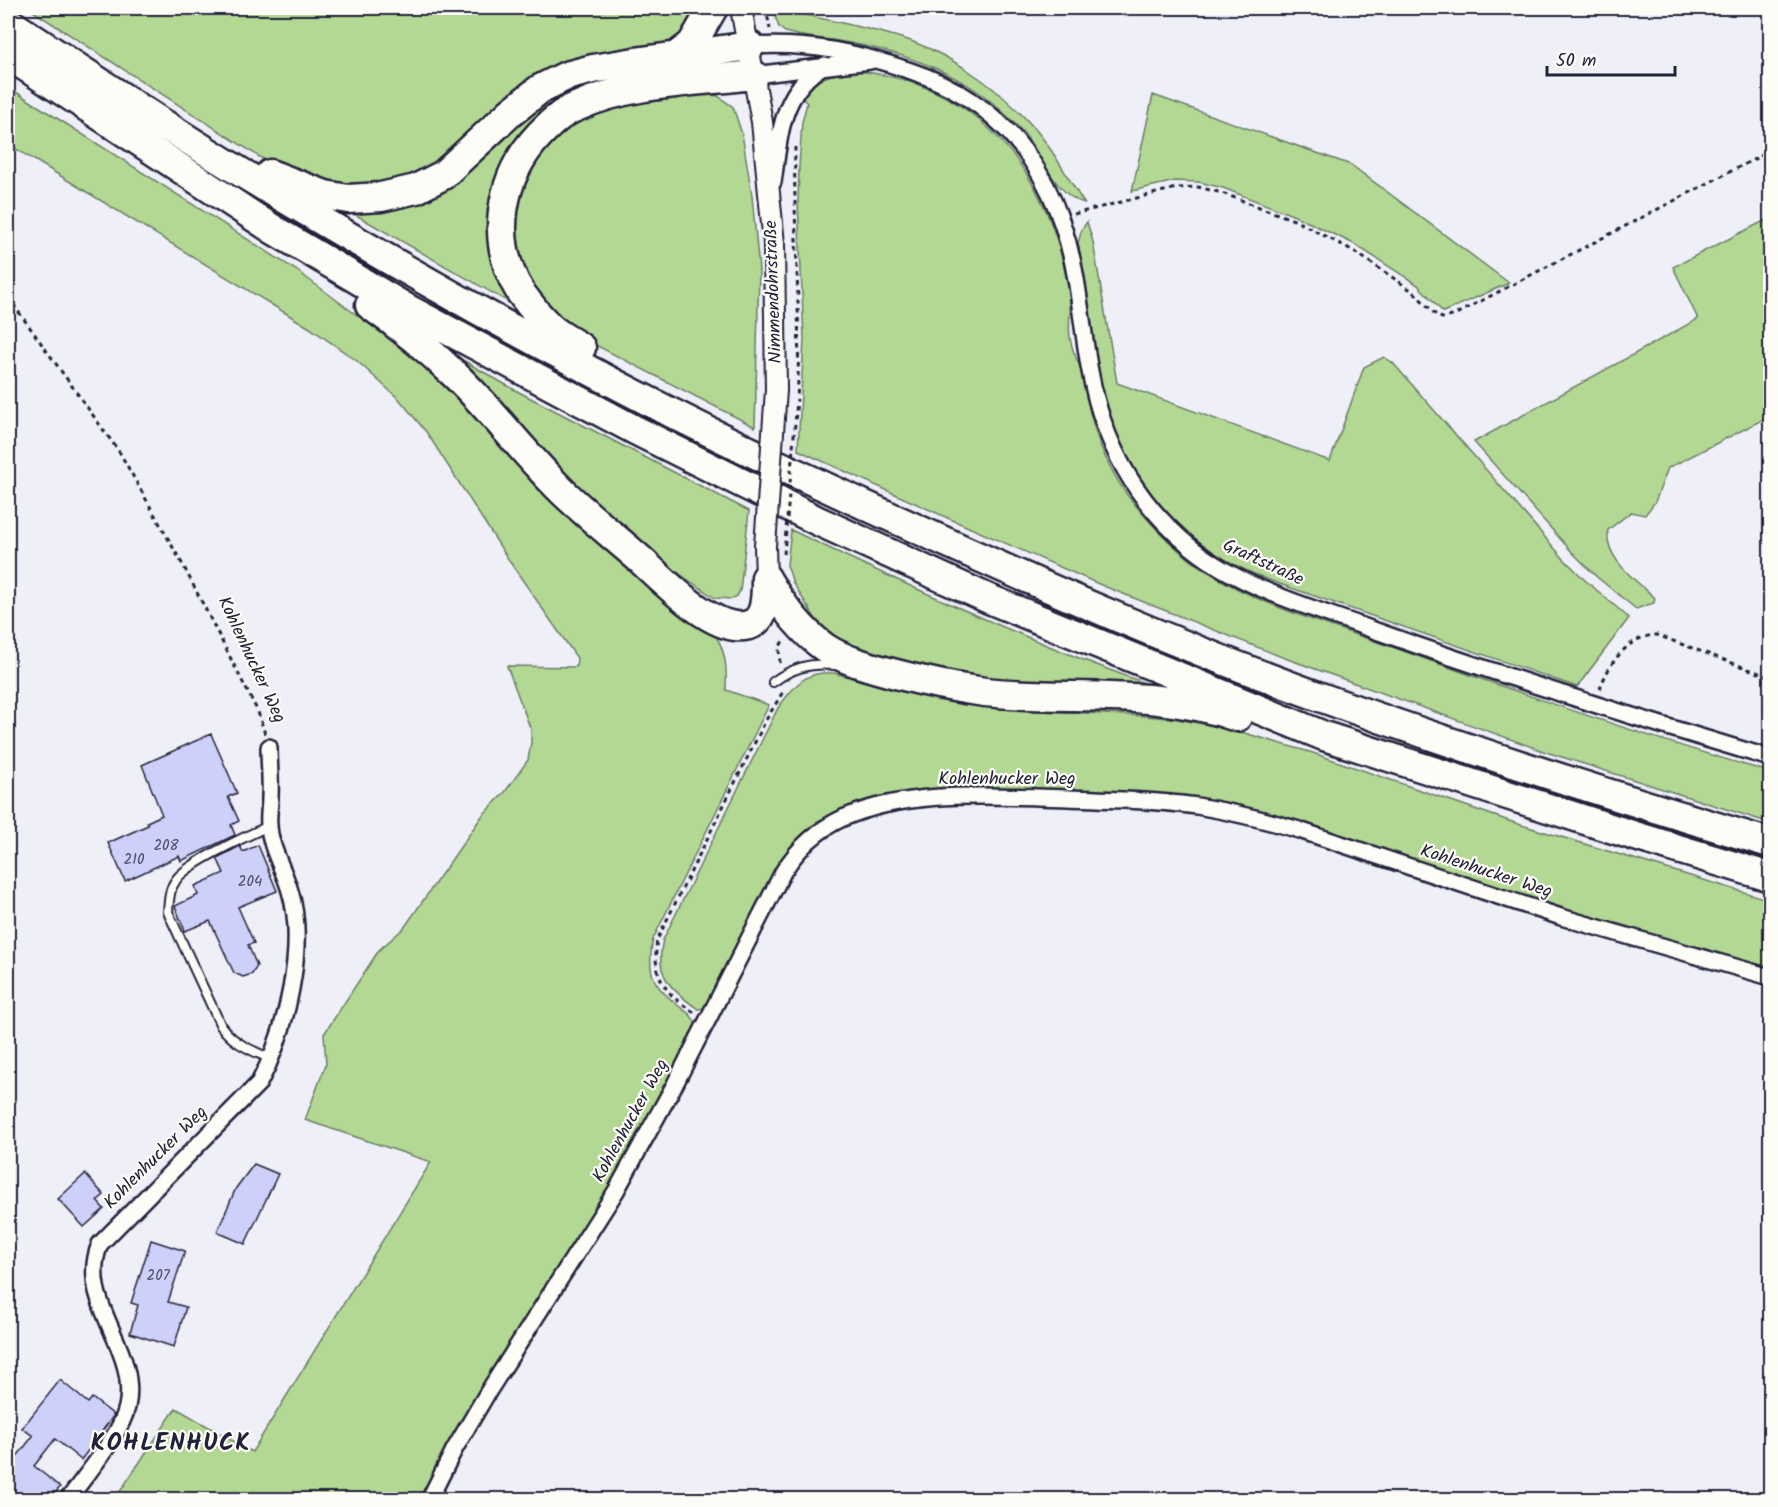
<svg xmlns="http://www.w3.org/2000/svg" width="1778" height="1507" font-family="Kalam,sans-serif">
<style>
.green{fill:#b3d893;stroke:#6a7d67;stroke-width:1.5}
.building{fill:#cdd0f9;stroke:#22223b;stroke-width:1.5}
.lines{fill:none;stroke-linecap:round;stroke-linejoin:round}
.service-casing{stroke:#22223b;stroke-width:12}
.minor-casing{stroke:#22223b;stroke-width:20}
.tertiary-casing{stroke:#22223b;stroke-width:24}
.motorway-casing{stroke:#22223b;stroke-width:33}
.path{stroke:#22223b;stroke-width:3;stroke-dasharray:4.5 4.5;stroke-linecap:butt}
.service{stroke:#fdfcf7;stroke-width:8}
.minor{stroke:#fdfcf7;stroke-width:15}
.tertiary{stroke:#fdfcf7;stroke-width:20}
.motorway{stroke:#fdfcf7;stroke-width:28}
.tertiary-bridge-casing{stroke:#22223b;stroke-width:24;stroke-linecap:butt}
.path-bridge{stroke:#22223b;stroke-width:3;stroke-dasharray:4.5 4.5;stroke-linecap:butt}
.tertiary-bridge{stroke:#fdfcf7;stroke-width:20}
.labels{text-anchor:middle;dominant-baseline:central;stroke-width:4.5;stroke-linejoin:round;paint-order:stroke}
.number-label{font-size:15px;fill:#4d4e6a}
.street-label{font-size:18px;fill:#22223b;stroke:#fdfcf7}
.district-label{font-size:24px;font-weight:bold;letter-spacing:1.5px;fill:#22223b;stroke:#fdfcf7}
</style>
<rect width="100%" height="100%" fill="#efeff8"/>
<filter id="ink" filterUnits="userSpaceOnUse"><feTurbulence type="fractalNoise" baseFrequency=".0167" numOctaves="2"/><feDisplacementMap in="SourceGraphic" scale="12" xChannelSelector="R" yChannelSelector="G"/><feConvolveMatrix kernelMatrix="1 2 1 2 8 2 1 2 1" color-interpolation-filters="sRGB"/></filter>
<g filter="url(#ink)">
<path class="green" d="M28,8h678l-25,33 -79,13 -170,114 -37,16 -65,1 -64,-24z
M772,8h27l2,6c36,8 74,15 110,27 48,18 92,51 125,89 19,22 32,49 48,73 -28,-7 -43,-49 -61,-71 -12,-13 -26,-26 -40,-37 -41,-29 -91,-45 -139,-53 -20,-4 -40,-4 -59,-10l-6,-5z
M605,71l1,17 -101,87 19,136 -184,-105h41l146,-100z
M855,71c44,3 87,19 122,47 56,46 83,111 93,181 1,13 -2,26 0,38 1,12 6,19 10,30 6,15 7,33 11,49 7,28 20,56 37,80 22,28 47,55 77,74 58,38 128,56 193,79 123,45 246,88 372,123v51l-224,-71 -264,-95 -181,-72 -151,-66 -152,-69 6,-111 -6,-137 1,-35 3,-45 5,-19 -6,-6c14,-19 31,-24 54,-26z
M8,87l288,183 85,63 48,38 34,33 71,81 43,41 135,104c14,19 15,37 14,60l43,15 -116,234c-7,36 0,46 27,68 7,5 13,9 16,17 -30,60 -60,119 -95,176 -61,100 -128,195 -181,299h-305l61,-91 76,44 179,-290 -126,-42 21,-56 -2,-30 55,-84 25,-22 78,-112 23,-24 23,-32 3,-17v-13l-24,-64 69,1 1,-9 -65,-93 -85,-132 -27,-33 -43,-39 -47,-33 -302,-184z
M701,93l17,3 15,11 9,27 10,62 7,74 -4,157 -183,-94 -35,-34 -19,-41 -4,-48 14,-43 29,-34 45,-26z
M1153,95l198,70 158,118 -66,29 -25,-27 -64,-41 -59,-28 -72,-28 -24,-6 -24,-1 -43,10z
M1770,218v201h-6l-96,49 -13,34 -10,13 -14,-3 -23,18c-4,29 29,51 47,68l-1,5 -18,6 -38,-31 -26,-26 -98,-110 224,-123 -25,-52z
M1087,222l6,20 24,141 213,78 34,-94 20,-10 9,6 170,195 22,22 44,38 -52,69 -300,-104c-13,-5 -26,-10 -38,-16 -68,-35 -119,-102 -136,-175 -12,-49 -17,-100 -25,-149l4,-14z
M428,340l85,49 236,122 -9,80 -3,5 -5,3 -17,-1 -54,-37 -43,-33z
M791,530c117,56 237,111 359,155l-178,-4 -126,-34 -24,-18 -29,-46 -6,-18z
M823,673h11l65,18 98,18 148,7 32,3 57,11 79,23 202,70 255,77v70l-207,-60 -320,-102 -62,-11 -37,-4 -177,-5c-43,3 -129,17 -162,44 -11,9 -18,21 -26,32l-75,144 -6,1c-27,-19 -44,-34 -35,-69l115,-232c13,-17 22,-33 45,-35z"/>
<path class="building" d="M211,734l26,59 -9,4 11,24 -8,4 4,10 -54,26 -2,-5 -54,25 -17,-38 40,-18 -1,-3 15,-7 -20,-50z
M258,845l19,46 -39,16 16,36 -6,2 9,21 -5,8 -9,3 -9,-4 -24,-52 -25,10 -10,-25 23,-11 -3,-9 29,-13 -7,-15 23,-12 3,6z
M254,1164l24,10 -33,70 -28,-12 19,-44z
M85,1174l19,21 -7,6 7,8 -20,18 -26,-28z
M151,1240l34,11 -17,51 18,5 -12,40 -44,-14 8,-28 -7,-2z
M60,1380l28,23 4,-5 22,17 -33,45 -26,-21 -21,27 26,21 -10,13h-42v-32l25,-32 -11,-8z"/>
<g class="lines">
<g class="service-casing">
<path id="service" d="M773,682c19,-14 36,-19 60,-17
M268,826c-20,10 -81,37 -92,54 -7,9 -7,21 -8,32l53,114c13,18 30,24 50,33"/>
</g>
<g class="minor-casing">
<path id="minor" d="M750,46c58,-4 106,6 161,25 98,33 148,109 165,208 8,47 11,97 27,142 17,50 48,94 89,127 52,42 125,61 187,84 129,46 260,87 391,126
M754,75l116,-14
M773,182c7,-46 7,-91 52,-117
M68,1500c17,-25 53,-65 59,-93 13,-60 -51,-104 -27,-163l159,-161c27,-50 48,-137 31,-192 -6,-22 -20,-43 -21,-66 -1,-9 1,-18 1,-28 1,-16 -1,-33 -1,-50
M429,1500l25,-50 34,-58 128,-201 59,-107 108,-212c15,-24 34,-42 60,-54 60,-26 131,-23 194,-21 53,2 107,2 160,9 35,6 69,14 102,24l262,87 209,60"/>
</g>
<g class="tertiary-casing">
<path id="tertiary" d="M741,8l21,114 12,122 2,146
M765,546l1,32"/>
</g>
<g class="motorway-casing">
<path id="motorway" d="M8,22c87,57 174,116 264,169 127,76 255,148 386,215 84,43 171,83 257,122 134,61 269,120 408,170 147,53 297,100 447,145
M8,55l266,175 132,78 229,122 183,91 171,78 335,137 308,99 138,42
M675,57l17,-13 21,-36
M270,174l55,21 23,4 33,-2 35,-8 27,-14 67,-62 30,-24 26,-13 27,-7 42,-7 115,-16
M370,305c30,21 58,44 84,69 39,37 71,81 109,118 25,24 53,46 79,69 21,20 64,62 93,65 32,3 31,-25 31,-48
M581,348c-10,-7 -21,-12 -30,-20 -10,-9 -22,-24 -30,-35 -32,-51 -22,-116 19,-159 10,-10 22,-22 36,-27 54,-25 119,-25 178,-32
M766,578c15,26 33,51 58,69 19,13 46,20 68,26 30,8 62,15 93,19 84,9 172,-4 252,25"/>
</g>
<path class="path" d="M766,8l4,21
M795,147c-2,85 7,169 2,253
M1074,214l102,-26 22,-1 24,6 72,27 58,30 62,42 22,23 6,3 10,-2 318,-165
M8,297l112,156 64,114 74,145 7,22
M780,663l-1,-15 4,-7
M1600,689c8,-25 29,-54 57,-54l113,42
M694,1012c-30,-18 -42,-37 -37,-72l109,-220 18,-30"/>
<use href="#service" class="service"/>
<use href="#minor" class="minor"/>
<use href="#tertiary" class="tertiary"/>
<use href="#motorway" class="motorway"/>
<g class="tertiary-bridge-casing">
<path id="tertiary-bridge" d="M765,546l11,-156"/>
</g>
<path class="path-bridge" d="M784,554l13,-154"/>
<use href="#tertiary-bridge" class="tertiary-bridge"/>
</g>
</g>
<g class="labels">
<g class="number-label">
<text x="166" y="846">208</text>
<text x="134" y="860">210</text>
<text x="250" y="882">204</text>
<text x="158" y="1276">207</text>
</g>
<g class="street-label">
<text transform="translate(774 292) rotate(-92)">Nimmendohrstraße</text>
<text transform="translate(1263 563) rotate(25)">Graftstraße</text>
<text transform="translate(251 660) rotate(65)">Kohlenhucker Weg</text>
<text x="1007" y="779">Kohlenhucker Weg</text>
<text transform="translate(1486 872) rotate(18)">Kohlenhucker Weg</text>
<text transform="translate(631 1121) rotate(-61)">Kohlenhucker Weg</text>
<text transform="translate(156 1158) rotate(-45)">Kohlenhucker Weg</text>
</g>
<g class="district-label">
<text x="171" y="1443">KOHLENHUCK</text>
</g>
</g>
<rect width="1778" height="1507" fill="none" stroke="#fdfcf7" stroke-width="30"/>
<rect x="15" y="15" width="1748" height="1477" fill="none" stroke="#22223b" stroke-width="2" filter="url(#ink)"/>
<path d="M1547 66v9h128v-9" fill="none" stroke="#22223b" stroke-width="3"/>
<text x="1556" y="66" font-size="18" fill="#22223b" stroke="#fdfcf7" stroke-width="4.5" paint-order="stroke">50 m</text>
</svg>
